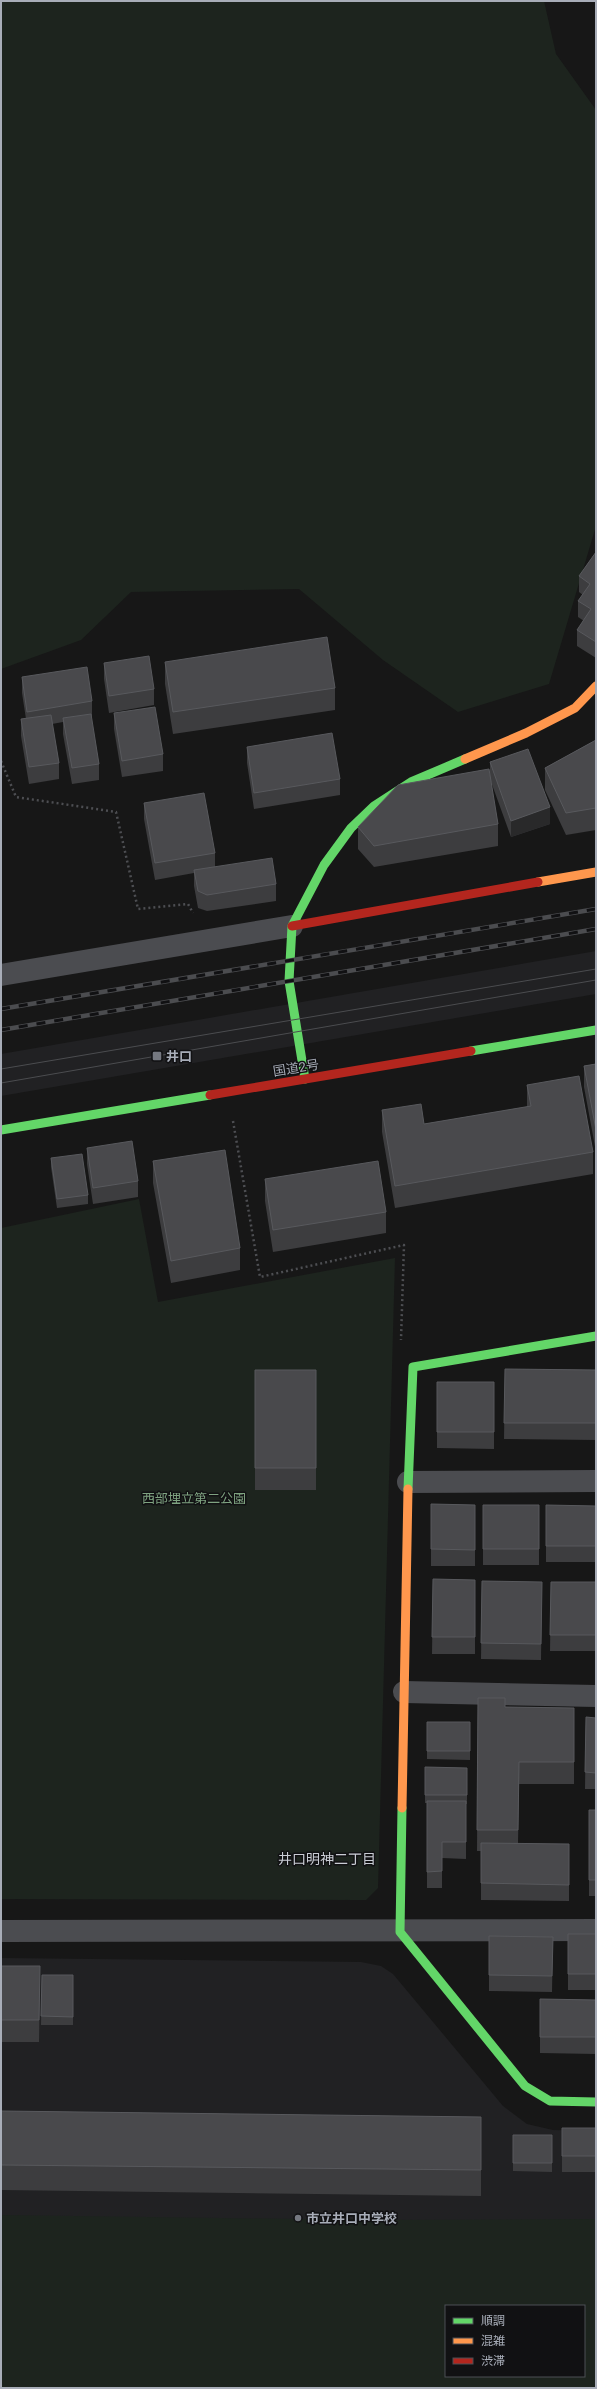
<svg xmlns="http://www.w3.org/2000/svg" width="597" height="2389" font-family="Roboto,'Noto Sans JP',sans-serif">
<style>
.built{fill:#212123;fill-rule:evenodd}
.green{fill:#1d241e;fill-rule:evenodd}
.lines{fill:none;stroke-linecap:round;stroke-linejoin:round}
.path{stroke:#4d4e52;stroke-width:2.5;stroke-dasharray:2 3;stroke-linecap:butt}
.street{stroke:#4b4c50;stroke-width:22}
.fast{stroke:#63d668;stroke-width:9}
.slow{stroke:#ff974d;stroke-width:9}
.jam{stroke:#b3261e;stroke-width:9}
.tram{stroke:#4b4c4f;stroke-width:1}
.rail-casing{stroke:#4b4c4f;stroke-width:4.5}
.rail{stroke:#111113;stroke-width:3;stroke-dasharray:9;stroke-linecap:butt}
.wall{fill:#3d3d3f}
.shaded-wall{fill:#29292a}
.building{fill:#49494c;stroke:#58595d}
.poi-dot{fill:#757880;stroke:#111113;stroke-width:1.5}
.labels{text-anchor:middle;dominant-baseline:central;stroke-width:3;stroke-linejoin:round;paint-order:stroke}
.poi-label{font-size:13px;font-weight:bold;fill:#a8adb8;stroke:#111113;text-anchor:start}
.street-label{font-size:13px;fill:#a8adb8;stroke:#111113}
.park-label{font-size:13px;fill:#7fa381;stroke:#111113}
.neighbourhood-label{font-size:14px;fill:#c9ccd4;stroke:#111113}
</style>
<rect width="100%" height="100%" fill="#171717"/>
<path class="built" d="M596,951v43l-595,102v-42z
M1,1958l360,4 20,4 12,8 110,132 24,18 26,6 43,1v257h-595zM446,2306h138v70h-138z"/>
<path class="green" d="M1,1h543l12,53 40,56v416l-47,158 -91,28 -75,-52 -84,-71 -168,3 -50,48 -80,29z
M139,1199l19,103 237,-44 -17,630 -12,12 -365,-1v-671z
M1,2215l377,5 218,-1v169h-595zM446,2306h138v70h-138z"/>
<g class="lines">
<path class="path" d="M1,761l15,36 100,15 22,97 50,-5 5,9
M233,1121l27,156 144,-32 -3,95"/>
<path class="street" d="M1,975l291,-49
M408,1482l188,-1
M404,1692l192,4
M1,1931l595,-1"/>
<path class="fast" d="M471,1051l125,-21
M305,1079l-16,-98 3,-55 32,-61 27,-37 23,-22 37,-24 54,-23
M1,1130l209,-35
M408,1489l5,-122 183,-31
M402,1808l-2,124 125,154 25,15 46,1"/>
<path class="slow" d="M465,759l61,-26 49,-25 21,-22
M538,882l58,-10
M402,1808l6,-319"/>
<path class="jam" d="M292,926l246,-44
M210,1095l261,-44"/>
<path class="tram" d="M1,1069l595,-100
M1,1083l595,-103"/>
<g class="rail-casing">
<path id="rail" d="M1,1009l595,-100
M1,1030l595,-101"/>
</g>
<use href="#rail" class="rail"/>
</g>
<path class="wall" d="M596,552v106l-19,-12v-16l7,-9 -6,-4v-16l5,-6 -4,-3v-16z
M165,662l170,26v22l-162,24 -8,-50z
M104,663l50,26v16l-45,8 -5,-34z
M22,677l70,24v17h-1l8,46v16l-27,4 -9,-50v-12l-11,2 7,39v16l-30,5 -8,-48v-17h5l-4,-26z
M114,713l49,41v17l-41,6 -8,-48z
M596,740v90l-30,5 -21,-45v-22z
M247,747l93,32v16l-86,14 -7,-46z
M490,762l60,62 -39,13 -21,-58 8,45v22l-124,21 -16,-18v-22l132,-49z
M144,803l71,50v14l61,17v17l-69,10 -9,-3 -4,-22v-13l-39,7 -11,-61z
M596,1064v88l-12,-65v-21z
M527,1085l66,67v22l-198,34 -13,-76v-22l42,14 103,-17z
M87,1148l51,33v16l-45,7 -6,-40z
M51,1158l37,37v9l-31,4 -6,-41z
M153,1161l87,87v22l-69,13 -18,-100z
M265,1179l121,33v21l-113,19 -8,-51z
M505,1369l91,1v70l-92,-1z
M255,1370h61v120h-61z
M437,1382h57v67l-57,-1z
M431,1504l44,1v61h-44z
M483,1505h56v60h-56z
M546,1505l50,1v56h-50z
M433,1579l42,1v74h-43z
M482,1581l60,1 -1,78 -60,-1z
M551,1582h45v69h-46z
M478,1698l27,9 69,1v76h-55l-1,60h51v57l-88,-1v-49h-4z
M586,1717l10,1v71h-11z
M427,1722h43v38l-43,-1z
M425,1767l42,1v36h-1v55l-24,-1v30h-15v-85h-2z
M589,1810h7v86h-7z
M568,1934h28v56h-28z
M489,1936l64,1 -1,55 -63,-1z
M1,1966l39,22 -1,54h-38z
M42,1975h31v50h-32z
M540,1999l56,1v54l-56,-1z
M1,2111l480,6v79l-480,-6z
M562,2128h34v44h-34z
M513,2135h39v37l-39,-1z"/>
<path class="shaded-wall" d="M550,807v17l-39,13v-16z
M40,1966v22l-1,54v-22z"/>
<path class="building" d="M596,552v90l-19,-12 14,-21 -13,-8 12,-17 -11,-8z
M327,637l8,51 -162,24 -8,-50z
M149,656l5,33 -45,7 -5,-33z
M87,667l5,34 -65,11 -5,-35z
M155,707l8,47 -41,7 -8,-48z
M91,714l8,50 -27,4 -9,-50z
M51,715l8,48 -30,4 -8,-48z
M332,733l8,46 -86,14 -7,-46z
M596,740v68l-30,5 -21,-45z
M528,749l22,58 -39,14 -21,-59z
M489,769l9,55 -124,22 -16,-19 40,-42z
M204,793l11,60 -60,10 -11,-60z
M272,858l4,26 -69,11 -9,-4 -4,-21z
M596,1064v66l-12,-64z
M579,1076l14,76 -198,34 -13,-76 39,-6 3,20 107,-18 -4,-21z
M132,1141l6,40 -45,7 -6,-40z
M225,1150l15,98 -69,13 -18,-100z
M82,1154l6,41 -31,4 -6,-41z
M378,1161l8,51 -113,18 -8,-51z
M505,1369l91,1v53h-92z
M255,1370h61v98h-61z
M437,1382h57v50h-57z
M431,1504l44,1v45l-44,-1z
M483,1505h56v44h-56z
M546,1505l50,1v40h-50z
M433,1579l42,1v57h-43z
M482,1581l60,1 -1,62 -60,-1z
M551,1582h45v53h-46z
M478,1698h27v9l69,1v54h-55l-1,68h-41z
M586,1717l10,1v55l-11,-1z
M427,1722h43v29h-43z
M425,1767l42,1v27h-42z
M427,1801h39v41h-24v29l-15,1z
M589,1810h7v70h-7z
M481,1843l88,1v41l-88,-2z
M568,1934h28v40h-28z
M489,1936l64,1 -1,39 -63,-1z
M1,1966h39l-1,54h-38z
M42,1975h31v42l-32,-1z
M540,1999l56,1v37h-56z
M1,2111l480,6v53l-480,-5z
M562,2128h34v28h-34z
M513,2135h39v28h-39z"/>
<g class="poi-dot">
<rect x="152" y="1051" width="10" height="10" rx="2"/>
<circle cx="298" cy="2218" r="4"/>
</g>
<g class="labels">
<g class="poi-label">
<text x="166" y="1056">井口</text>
<text x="306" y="2218">市立井口中学校</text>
</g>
<g class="street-label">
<text transform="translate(296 1068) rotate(-9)">国道2号</text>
</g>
<g class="park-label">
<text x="194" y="1498">西部埋立第二公園</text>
</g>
<g class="neighbourhood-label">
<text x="327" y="1859">井口明神二丁目</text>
</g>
</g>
<rect width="597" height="2389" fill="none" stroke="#a8adb8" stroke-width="4"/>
<rect x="445" y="2305" width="140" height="72" fill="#111113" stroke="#4d4f55"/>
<rect x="453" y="2318" width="20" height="6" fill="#63d668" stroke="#4d4f55"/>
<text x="481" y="2325" font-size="12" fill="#a8adb8">順調</text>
<rect x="453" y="2338" width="20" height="6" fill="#ff974d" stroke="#4d4f55"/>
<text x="481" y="2345" font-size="12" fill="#a8adb8">混雑</text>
<rect x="453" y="2358" width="20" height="6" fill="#b3261e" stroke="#4d4f55"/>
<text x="481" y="2365" font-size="12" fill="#a8adb8">渋滞</text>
</svg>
